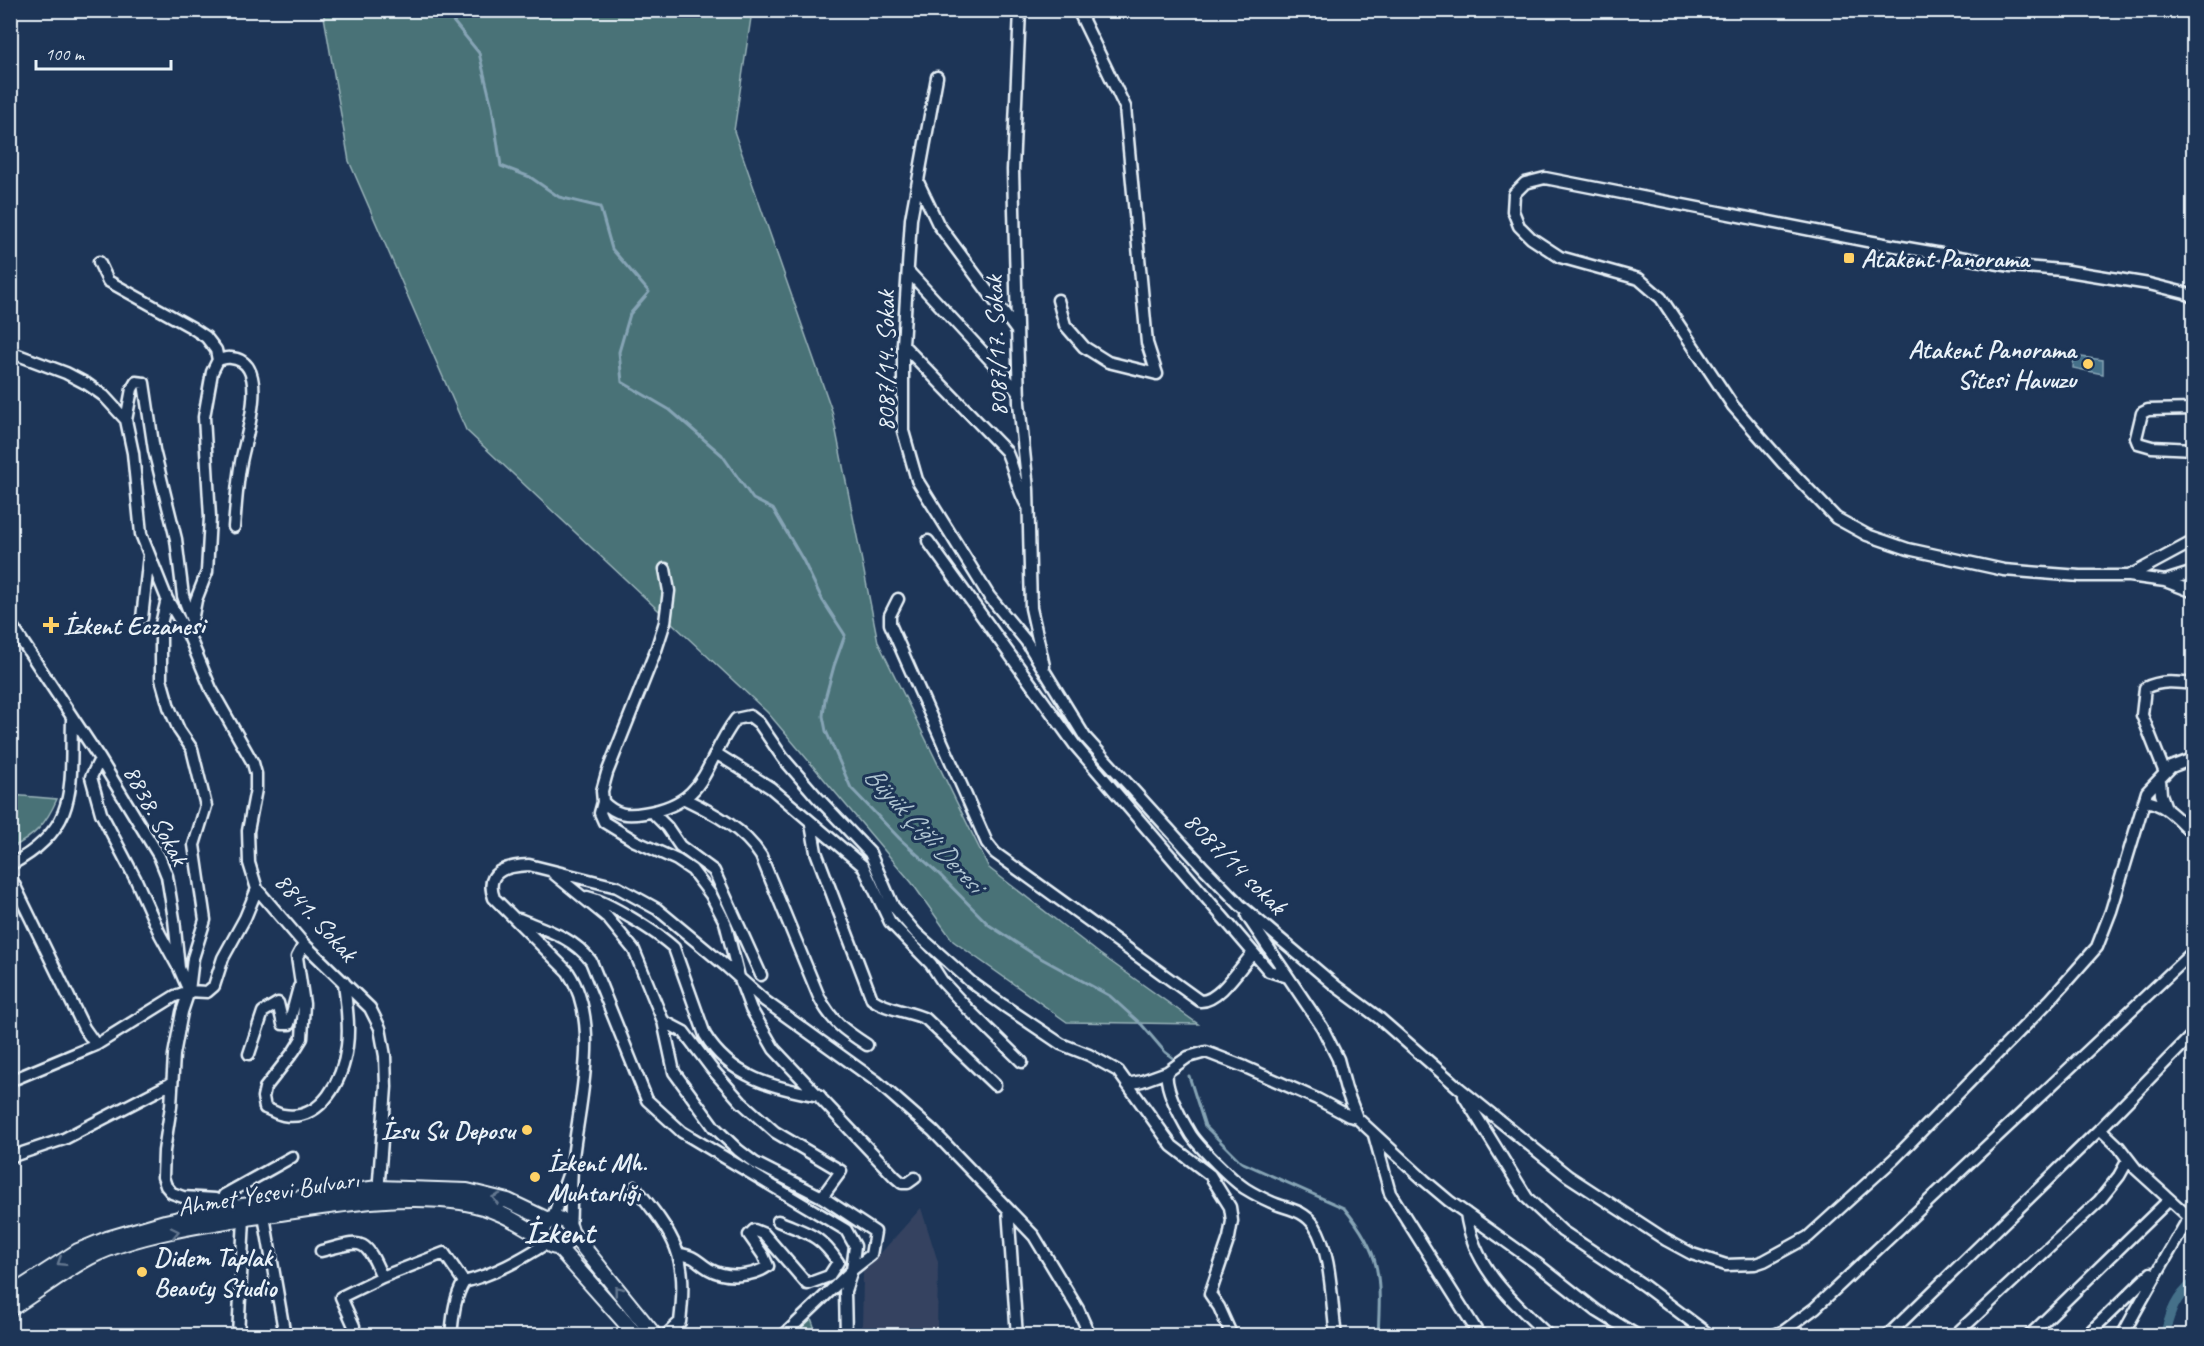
<svg xmlns="http://www.w3.org/2000/svg" width="2204" height="1346" font-family="Caveat,sans-serif">
<style>
.built{fill:#344361}
.green{fill:#497277;stroke:#98b2b8;stroke-width:1.5}
.water{fill:#447089;stroke:#86a4b5;stroke-width:1.5}
.lines{fill:none;stroke-linecap:round;stroke-linejoin:round}
.stream{stroke:#86a4b5;stroke-width:3}
.canal{stroke:#447089;stroke-width:9}
.street-casing{stroke:#e8f1f8;stroke-width:15}
.secondary-casing{stroke:#e8f1f8;stroke-width:18}
.street{stroke:#1d3557;stroke-width:10}
.secondary{stroke:#1d3557;stroke-width:14}
.oneway{stroke:#64778f}
.poi-dot{fill:#ffd166;stroke:#1d3557;stroke-width:2}
.labels{text-anchor:middle;dominant-baseline:central;stroke-width:6;stroke-linejoin:round;paint-order:stroke}
.poi-label{font-size:26px;font-weight:bold;fill:#e8f1f8;stroke:#1d3557;text-anchor:start}
.street-label{font-size:26px;fill:#e8f1f8;stroke:#1d3557}
.water-label{font-size:27px;font-style:italic;fill:#afc4d1;stroke:#1d3557}
.district-label{font-size:32px;font-weight:bold;fill:#e8f1f8;stroke:#1d3557}
</style>
<rect width="100%" height="100%" fill="#1d3557"/>
<filter id="ink" filterUnits="userSpaceOnUse"><feTurbulence type="fractalNoise" baseFrequency=".0167" numOctaves="2"/><feDisplacementMap in="SourceGraphic" scale="12" xChannelSelector="R" yChannelSelector="G"/><feConvolveMatrix kernelMatrix="1 2 1 2 8 2 1 2 1" color-interpolation-filters="sRGB"/></filter>
<g filter="url(#ink)">
<path class="built" d="M921,1208l17,54 -1,73h-75l1,-62z"/>
<path class="green" d="M323,11h429l-18,120 98,280 46,231 111,226 111,86 98,70 -131,-2 -114,-81 -41,-58 -144,-170 -302,-283 -117,-269z
M11,795l46,4c-11,25 -22,37 -46,49z
M810,1315l7,20h-28z"/>
<path class="water" d="M2074,356l29,4v14l-30,-6z"/>
<g class="lines">
<path class="stream" d="M444,10l35,43 13,54 9,59 29,11 29,20 41,10 12,42 37,43 -19,22 -11,38 3,30 48,28 52,45 31,44 20,10 30,51 20,41 22,34 -11,31 -9,33 -2,17 3,15 25,57 49,51 39,35 50,51 46,30 75,41 32,29 23,27 8,6
M1189,1076l16,50 36,36 103,46c38,46 37,69 34,128"/>
<path class="canal" d="M2164,1336c7,-25 10,-37 30,-54"/>
<g class="street-casing">
<path id="street" d="M1020,10l-7,160 6,233 9,86 3,119 13,58
M1078,10l47,97 22,236 10,31
M937,77l-26,142 -8,126v86l14,49 72,116 37,45 59,96 119,131 36,37 97,82 42,31 80,70 109,88 98,64 26,14 34,11 29,-1 9,-3 44,-24 86,-78 157,-160 46,-52 14,-36 36,-119 24,-25 16,-6 7,1
M918,182l20,42 79,107
M99,262l9,19 83,46 15,10 10,13 2,10 -6,12 -8,45 6,100 -3,55 -11,28 -7,36
M908,271l96,104 15,19
M2194,298l-9,-5 -36,-9 -87,-14 -51,-4 -144,-25 -322,-63 -20,5 -11,11 -1,17 6,15 12,12 29,19 79,22 22,19 72,108 49,56 54,56 31,17 41,14 96,21 76,6h49l36,5 29,11
M1058,300l7,25 19,22 24,15 49,12
M903,345l103,106c9,18 10,38 22,56
M10,352l56,21 21,11 17,12 22,24 7,33 8,81 26,65 22,37 22,53 42,74 3,11v15l-8,42 1,32 8,26 47,55 66,64 10,20 5,28 1,31 -8,106
M218,360c4,-1 9,-3 13,-2 41,3 14,81 10,104 -4,21 -5,43 -7,65
M2194,409l-46,1 -6,3 -6,25 2,5 14,4 42,2
M126,420l6,-31 4,-7 8,1 10,67 22,89 7,57 9,24
M928,541l147,204 194,226 19,6
M665,569l4,22 -4,31 -9,28 -49,123 -5,18 1,11c13,13 24,14 41,11 66,-10 59,-51 92,-94l14,-3 9,7 24,35 33,38 54,57 23,53 23,27 55,49 32,23 58,39 28,11 29,16 54,75 38,29 20,32 2,14 -3,17 -19,56 9,13 13,29
M2129,576l65,-35
M2165,581l29,-9
M167,599l-6,25v55l8,28 10,23 13,19 14,57 -12,39 11,75 -12,38 -4,33 -7,21 -8,43 -3,51 -7,45 -1,26 3,9 6,7 11,4 32,2 7,4
M898,599l-8,16v9l97,219 8,10 205,148c19,1 41,-35 53,-48
M142,618l7,-63
M10,623l90,136 59,97 8,20 7,43 5,49 10,23 18,1 7,-6 9,-28 22,-40 12,-29
M717,754l54,34 92,78 27,56 41,42 11,17 26,28 54,53
M100,759l-9,18 10,36 35,67 24,54 17,31
M2165,773l-23,-58 3,-27c15,-8 32,-6 49,-4
M2160,779l1,15 5,14
M685,799c29,14 59,30 76,57l58,141c13,25 25,33 48,48
M2144,801c22,2 34,19 50,34
M603,802l-3,11 4,9 31,19 42,19 15,10 19,25 14,27 14,55 12,32 23,40 121,128 7,6h6l7,-5
M652,812l15,15 13,19 34,25 47,104
M811,824l5,28 56,147c15,11 37,12 54,20l69,66
M10,865c70,-37 60,-78 62,-146
M553,873l54,44 27,33 29,71 11,51 40,55 24,23 17,13 67,34 53,35 -4,23 -19,15 -7,21 1,45
M10,876l74,152 12,17
M587,897c22,5 71,36 87,51l31,87c26,43 70,53 115,61
M1247,916l75,111 16,32 8,30 11,29 67,62 25,21 87,62 61,48 41,25
M519,919c27,11 54,18 72,42l56,139 35,32 164,98 9,16 -3,24 -69,66
M304,944l-7,13 7,47 -2,34 -8,13 -29,37 -2,9 2,11c6,2 12,6 18,7 39,7 60,-36 64,-69 3,-21 -1,-43 -3,-64
M663,1021l21,11 28,37 29,33 34,30 66,39 -19,26
M249,1054l14,-42 15,-9 5,21h6l10,-37
M10,1079l7,-1 79,-33 79,-49 14,-5
M1127,1084l15,-3 25,-9
M1464,1096l63,102 35,33 81,54 68,51
M2100,1129l19,18 17,22 53,48
M1374,1135l16,58 88,140 5,3
M10,1157l54,-18 108,-56
M635,1187c41,51 53,67 45,135l-15,14
M228,1205l-6,-2 2,-8 68,-38
M1008,1209l9,127
M1466,1213c7,54 45,87 83,123
M264,1216l21,120
M552,1220l16,-45
M570,1228c2,-23 0,-47 3,-70 6,-56 29,-135 -5,-186l-74,-74c-10,-27 12,-32 35,-33l88,22 40,22 70,58 38,34 111,80 57,50 101,105 44,73 12,27
M321,1251c41,-10 43,-16 61,26
M680,1254c17,3 16,7 29,15 17,10 44,8 59,-3l-5,-11 -14,-20 5,-5 10,4 43,50 22,-8 9,-14c-20,-29 -30,-28 -60,-41
M354,1326l-13,-29 41,-20 62,-24 20,29
M238,1336l6,-118
M451,1336c2,-19 3,-38 13,-54 31,-8 56,-22 83,-39
M1336,1336c-5,-34 -4,-83 -22,-111 -11,-16 -28,-16 -43,-23 -9,-4 -17,-8 -25,-13 -13,-8 -46,-41 -55,-54 -9,-15 -27,-46 -24,-63l21,-15 18,-5 39,15 72,32 32,17 8,2
M1772,1336l12,-5 31,-23 379,-357
M1887,1336l213,-207 94,-96
M1954,1336l145,-135 20,-25 9,-16 -9,-13
M2029,1336l140,-136
M2086,1336l65,-63
M2122,1336c23,-43 48,-85 72,-127"/>
</g>
<g class="secondary-casing">
<path id="secondary" d="M543 1233a14 14 0 1 1 28 0a14 14 0 1 1-28 0Z
M571,1232l84,104
M558,1247l79,89
M10,1295l68,-44 29,-12 58,-17 70,-15 143,-19 89,3 41,10 42,20
M10,1309c27,-17 52,-37 80,-52 47,-24 124,-34 177,-42 64,-9 129,-22 194,-13 33,5 55,19 83,36"/>
</g>
<use href="#street" class="street"/>
<use href="#secondary" class="secondary"/>
</g>
<defs><path id="oneway-chevron" d="M-2-3.5L2.5 0L-2 3.5" fill="none" stroke-width="1.6" stroke-linecap="round" stroke-linejoin="round" transform="scale(1.5)"/></defs>
<g class="oneway">
<use href="#oneway-chevron" transform="translate(496 1198) rotate(-166)"/>
<use href="#oneway-chevron" transform="translate(175 1232) rotate(-12)"/>
<use href="#oneway-chevron" transform="translate(61 1262) rotate(148)"/>
<use href="#oneway-chevron" transform="translate(618 1290) rotate(-129)"/>
</g>
</g>
<g class="poi-dot">
<rect x="1843" y="252" width="12" height="12" rx="3"/>
<circle cx="2088" cy="364" r="6"/>
<path d="M48 616h6v6h6v6h-6v6h-6v-6h-6v-6h6z"/>
<circle cx="527" cy="1130" r="6"/>
<circle cx="535" cy="1177" r="6"/>
<circle cx="142" cy="1272" r="6"/>
</g>
<g class="labels">
<g class="poi-label">
<text x="1861" y="258">Atakent Panorama</text>
<text x="2076" y="349" text-anchor="end">Atakent Panorama<tspan x="2076" dy="30">Sitesi Havuzu</tspan></text>
<text x="63" y="625">İzkent Eczanesi</text>
<text x="515" y="1130" text-anchor="end">İzsu Su Deposu</text>
<text x="547" y="1162">İzkent Mh.<tspan x="547" dy="30">Muhtarlığı</tspan></text>
<text x="154" y="1257">Didem Taplak<tspan x="154" dy="30">Beauty Studio</tspan></text>
</g>
<g class="street-label">
<text transform="translate(996 346) rotate(-92)">8087/17. Sokak</text>
<text transform="translate(885 361) rotate(-90)">8087/14. Sokak</text>
<text transform="translate(156 815) rotate(62)">8838. Sokak</text>
<text transform="translate(1235 863) rotate(45)">8087/14 sokak</text>
<text transform="translate(316 917) rotate(48)">8841. Sokak</text>
<text transform="translate(268 1193) rotate(-9)">Ahmet Yesevi Bulvarı</text>
</g>
<g class="water-label">
<text transform="translate(924 829) rotate(47)">Büyük Çiğli Deresi</text>
</g>
<g class="district-label">
<text x="559" y="1232">İzkent</text>
</g>
</g>
<rect width="2204" height="1346" fill="none" stroke="#1d3557" stroke-width="36"/>
<rect x="18" y="18" width="2168" height="1310" fill="none" stroke="#e8f1f8" stroke-width="2" filter="url(#ink)"/>
<path d="M36 60v9h135v-9" fill="none" stroke="#e8f1f8" stroke-width="3"/>
<text x="45" y="60" font-size="18" fill="#e8f1f8" stroke="#1d3557" stroke-width="4.5" paint-order="stroke">100 m</text>
</svg>
